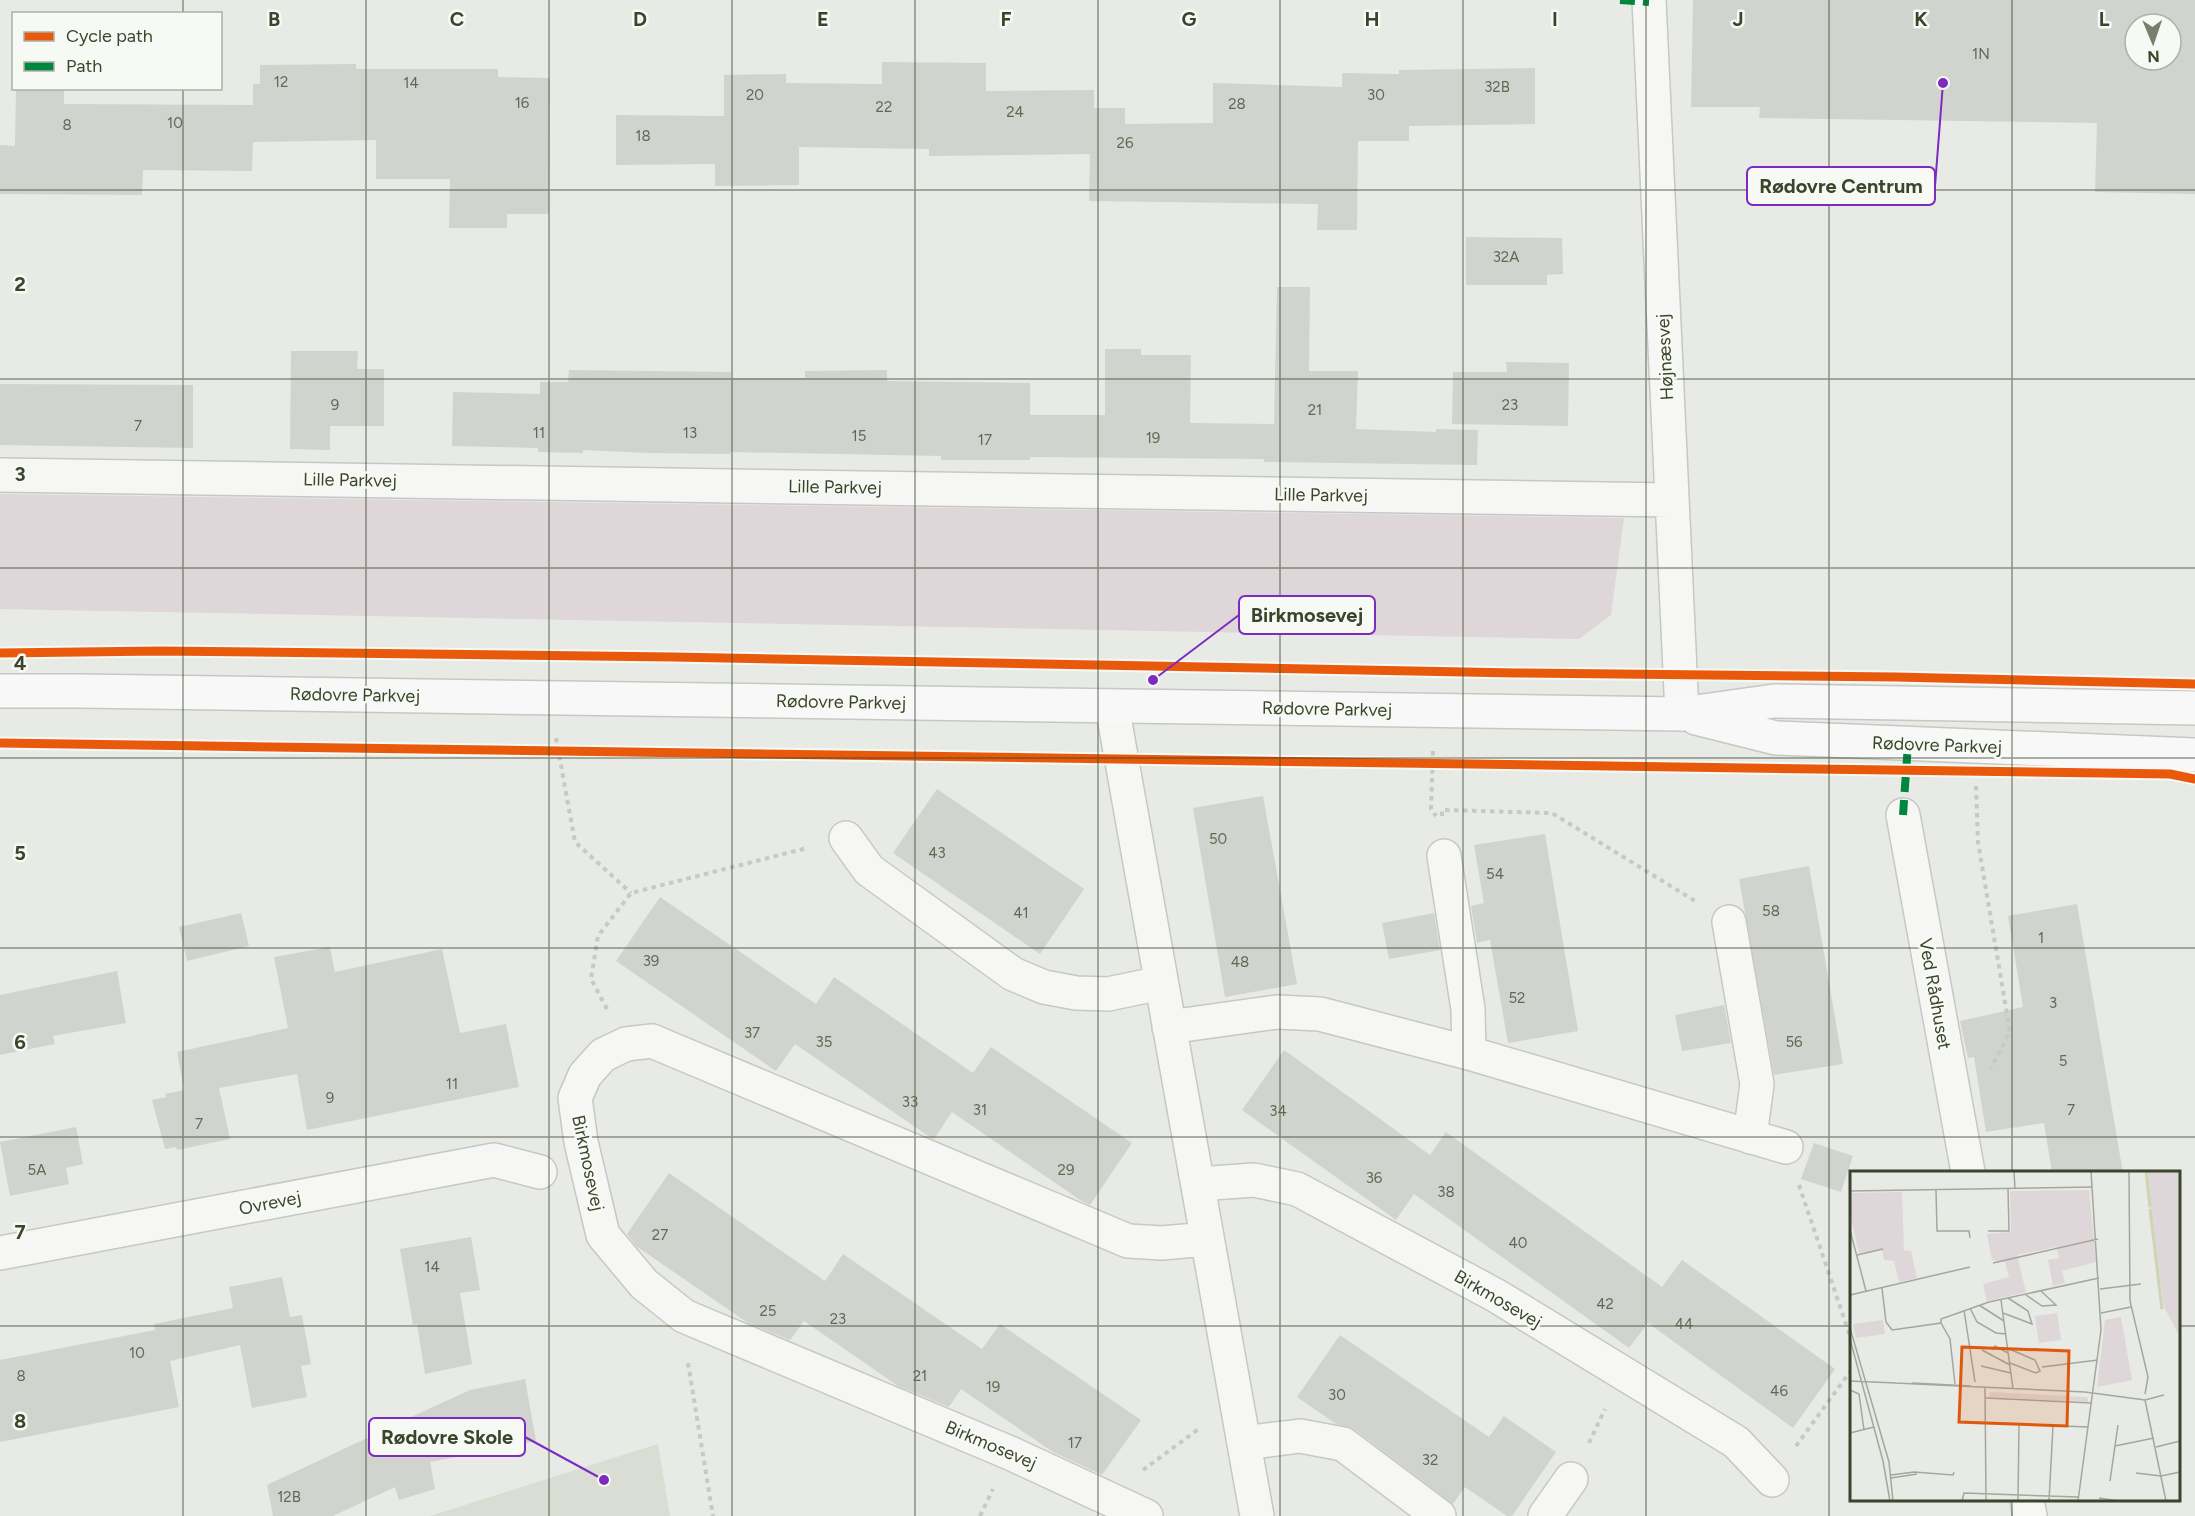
<svg xmlns="http://www.w3.org/2000/svg" width="2195" height="1516" font-family="Figtree,sans-serif">
<style>
.built{fill:#d9ddd4}
.green{fill:#ded6d9}
.building{fill:#d1d3ce;fill-rule:evenodd}
.lines{fill:none;stroke-linecap:round;stroke-linejoin:round}
.street-casing{stroke:#c6c8c4;stroke-width:36}
.secondary-casing{stroke:#c6c8c4;stroke-width:36}
.path{stroke:#c7c9c4;stroke-width:4;stroke-dasharray:4.5 4.5;stroke-linecap:butt}
.street{stroke:#f6f7f5;stroke-width:33}
.secondary{stroke:#f8f8f8;stroke-width:33}
.quiet{stroke:#00873e;stroke-width:8;stroke-dasharray:15 8;stroke-linecap:butt}
.cycleway-casing{stroke:#f7f9f4;stroke-width:13}
.cycleway{stroke:#e8590c;stroke-width:9}
.grid{fill:none;stroke:#3b452b;stroke-width:1.5;stroke-opacity:0.55}
.labels{text-anchor:middle;dominant-baseline:central;stroke-width:5;stroke-linejoin:round;paint-order:stroke}
.number-label{font-size:15px;fill:#616954}
.street-label{font-size:18px;fill:#3b452b;stroke:#f7f9f4}
.inset-river{fill:none;stroke:#cdd5b4;stroke-width:3}
.inset-road{fill:none;stroke:#a3a89b;stroke-width:1.5}
.view{fill:#df580e;fill-opacity:0.15;stroke:#df580e;stroke-width:3}
.inset-edge{fill:none;stroke:#3b452b;stroke-width:3}
.grid-label{font-size:20px;text-anchor:middle;font-weight:bold;fill:#3b452b;stroke:#f7f9f4;stroke-width:5;stroke-linejoin:round;paint-order:stroke}
.leader{fill:none;stroke:#7b2cbf;stroke-width:2}
.callout-dot{fill:#7b2cbf;stroke:#f7f9f4;stroke-width:2}
.callout{fill:#f7f9f4;stroke:#7b2cbf;stroke-width:2}
.callout-label{font-size:20px;text-anchor:middle;font-weight:bold;fill:#3b452b}
</style>
<rect width="100%" height="100%" fill="#e8eae6"/>
<path class="built" d="M658,1444l12,72h-240z"/>
<path class="green" d="M0,494l1624,24 -13,97 -32,24 -1579,-30z"/>
<path class="building" d="M1693,0h502v194l-100,-2 2,-69 -338,-5 1,-11h-69zM2135,24h36v36h-36z
M882,62l104,1v28l108,-1v18h31v16l88,-1v-40l129,4v-14l57,1v-4l136,-2v56l-126,2v15h-51l-1,89h-40l1,-26 -229,-3 1,-47 -161,2v-7l-130,-2v38l-84,1v-22l-99,1v-50l108,1v-41l62,-1v9l96,1z
M356,64v5h142v8l52,1 -1,136h-42v14h-58l1,-49h-74v-39l-123,2 -1,29 -109,-1 -1,25 -142,-1v-49l15,1 1,-58h48v16l189,1v-21h7v-19z
M1466,237l96,1 1,36 -16,1v10h-81z
M1277,287h33l-1,84h49l-2,58 80,3v-3l42,1 -1,35 -213,-3v-3l-234,-2v3h-89v-4l-211,-4v2l-82,-1 -65,-3v3l-45,-1v-4l-86,-2 1,-54 87,2v-12h28l1,-12 162,2v6h74v-7l82,-1v11l143,2v32h75v-66h36v6h50l-1,68 84,1z
M291,351h67l-1,18h27v57h-54v24l-40,-1z
M1506,362l63,1 -1,63 -116,-2 1,-52h54z
M0,384l193,1v63l-193,-3z
M937,789l147,100 -44,65 -147,-101z
M1263,796l34,188 -72,13 -32,-189z
M1545,834l33,197 -70,12 -18,-103 -13,3 -6,-37 13,-3 -10,-58z
M1809,866l34,198 -69,11 -35,-196z
M660,897l156,107 18,-27 139,96 18,-26 141,96 -42,62 -10,-5 -128,-88 -18,27 -3,-1 -136,-94 -19,27 -160,-110z
M2077,904l46,269h-71l-8,-50 -58,9 -12,-75 -6,1 -8,-37 63,-14 -15,-91z
M241,913l8,33 -62,15 -8,-34z
M1434,913l6,37 -51,9 -7,-36z
M330,947l5,25 107,-23 18,84 46,-9 13,63 -212,43 -10,-56 -78,14 11,51 -53,11 -1,-3 -11,2 -13,-49 14,-3 -1,-3 19,-4 -7,-38 111,-24 -14,-71z
M117,971l9,52 -73,13 2,8 -55,11v-60z
M1724,1005l7,38 -49,8 -7,-36z
M1284,1050l146,105 16,-23 216,155 20,-27 153,109 -42,59 -145,-105 -19,25 -215,-154 -18,26 -154,-110z
M76,1127l7,37 -17,4 3,16 -59,12 -10,-54z
M1814,1143l39,13 -12,36 -40,-13z
M669,1173l156,108 18,-27 139,95 18,-25 141,96 -39,55 -49,-23 -92,-63 -12,18 -51,-21 -94,-65 -14,19 -42,-17 -112,-77 -9,-12z
M471,1237l9,53 -20,3 12,71 -47,10 -8,-50 -4,1 -13,-76z
M282,1277l8,40 12,-2 9,49 -10,2 6,31 -55,11 -12,-63 -70,16 9,46 -179,35v-82l155,-30 -1,-6 79,-16 -4,-21z
M1340,1335l149,102 15,-21 52,36 -44,64h-5l-42,-29 -12,17 -99,-75 -18,-5 -39,-27z
M525,1379l11,62 -106,21 5,27 -36,11 -4,-13 -62,29h-60l-6,-31 98,-46 32,-7 -1,-8 74,-34z"/>
<g class="lines">
<g class="street-casing">
<path id="street" d="M1649,0l33,714
M0,475l1671,25
M1112,706l145,810
M1903,815l65,357
M846,838l23,32 144,104 31,13 32,6 32,1 53,-11
M1444,856l24,153 1,44
M1729,922l28,162 -7,53
M1169,1027l108,-15 43,2 149,39 317,94
M1198,1184l56,-4 43,9 198,106 241,147 36,38
M0,1253l494,-93 46,12
M1244,1443l56,-7 43,8 96,72
M2027,1500l3,16
M1146,1516l-136,-63 -326,-137 -40,-32 -41,-49 -22,-93 -6,-44 10,-23 18,-20 23,-11 26,-3 476,200 34,2 45,-4
M1545,1516l26,-37"/>
</g>
<g class="secondary-casing">
<path id="secondary" d="M0,691h79l1603,23 92,-13 421,7
M1696,718l80,20 419,17"/>
</g>
<path class="path" d="M556,738l19,104 56,51
M1433,751l-2,58 5,7
M1976,786l2,56 32,190 -19,36
M1442,816v-6l110,3 143,88
M607,1009l-16,-30 7,-43 33,-43 176,-45
M1799,1185l53,157
M688,1363l25,153
M1589,1443l16,-34
M1796,1446l56,-77
M1143,1470l57,-42
M980,1516l13,-27"/>
<use href="#street" class="street"/>
<use href="#secondary" class="secondary"/>
<path class="quiet" d="M1620,0l29,2
M1903,815l5,-71"/>
<g class="cycleway-casing">
<path id="cycleway" d="M0,653l160,-2 513,6 843,16 380,4 299,7
M0,743l2170,31 25,5"/>
</g>
<use href="#cycleway" class="cycleway"/>
</g>
<path class="grid" d="M183,0v14M366,0v1516M549,0v1516M732,0v1516M915,0v1516M1098,0v1516M1280,0v1516M1463,0v1516M1646,0v1516M1829,0v1516M2012,0v1172M183,88v1428M0,190h2195M0,379h2195M0,568h2195M0,758h2195M0,948h2195M0,1137h2195M0,1326h1852M2178,1326h17M2012,1500v16"/>
<g class="labels">
<g class="number-label">
<text x="1981" y="54">1N</text>
<text x="281" y="82">12</text>
<text x="411" y="83">14</text>
<text x="1497" y="87">32B</text>
<text x="755" y="95">20</text>
<text x="1376" y="95">30</text>
<text x="522" y="103">16</text>
<text x="1237" y="104">28</text>
<text x="884" y="107">22</text>
<text x="1015" y="112">24</text>
<text x="175" y="123">10</text>
<text x="67" y="125">8</text>
<text x="643" y="136">18</text>
<text x="1125" y="143">26</text>
<text x="1506" y="257">32A</text>
<text x="335" y="405">9</text>
<text x="1510" y="405">23</text>
<text x="1315" y="410">21</text>
<text x="138" y="426">7</text>
<text x="539" y="433">11</text>
<text x="690" y="433">13</text>
<text x="859" y="436">15</text>
<text x="1153" y="438">19</text>
<text x="985" y="440">17</text>
<text x="1218" y="839">50</text>
<text x="937" y="853">43</text>
<text x="1495" y="874">54</text>
<text x="1771" y="911">58</text>
<text x="1021" y="913">41</text>
<text x="2041" y="938">1</text>
<text x="651" y="961">39</text>
<text x="1240" y="962">48</text>
<text x="1517" y="998">52</text>
<text x="2053" y="1003">3</text>
<text x="752" y="1033">37</text>
<text x="824" y="1042">35</text>
<text x="1794" y="1042">56</text>
<text x="2063" y="1061">5</text>
<text x="452" y="1084">11</text>
<text x="330" y="1098">9</text>
<text x="910" y="1102">33</text>
<text x="980" y="1110">31</text>
<text x="2071" y="1110">7</text>
<text x="1278" y="1111">34</text>
<text x="199" y="1124">7</text>
<text x="37" y="1170">5A</text>
<text x="1066" y="1170">29</text>
<text x="1374" y="1178">36</text>
<text x="1446" y="1192">38</text>
<text x="660" y="1235">27</text>
<text x="1518" y="1243">40</text>
<text x="432" y="1267">14</text>
<text x="1605" y="1304">42</text>
<text x="768" y="1311">25</text>
<text x="838" y="1319">23</text>
<text x="1684" y="1324">44</text>
<text x="137" y="1353">10</text>
<text x="21" y="1376">8</text>
<text x="920" y="1376">21</text>
<text x="993" y="1387">19</text>
<text x="1779" y="1391">46</text>
<text x="1337" y="1395">30</text>
<text x="1075" y="1443">17</text>
<text x="1430" y="1460">32</text>
<text x="289" y="1497">12B</text>
</g>
<g class="street-label">
<text transform="translate(1665 357) rotate(-93)">Højnæsvej</text>
<text transform="translate(350 480) rotate(1)">Lille Parkvej</text>
<text transform="translate(835 487) rotate(1)">Lille Parkvej</text>
<text transform="translate(1321 495) rotate(1)">Lille Parkvej</text>
<text transform="translate(355 695) rotate(1)">Rødovre Parkvej</text>
<text transform="translate(841 702) rotate(1)">Rødovre Parkvej</text>
<text transform="translate(1327 709) rotate(1)">Rødovre Parkvej</text>
<text transform="translate(1937 745) rotate(2)">Rødovre Parkvej</text>
<text transform="translate(1935 994) rotate(80)">Ved Rådhuset</text>
<text transform="translate(588 1163) rotate(78)">Birkmosevej</text>
<text transform="translate(270 1203) rotate(-11)">Ovrevej</text>
<text transform="translate(1498 1299) rotate(30)">Birkmosevej</text>
<text transform="translate(991 1445) rotate(23)">Birkmosevej</text>
</g>
</g>
<g transform="translate(1850 1171)">
<rect width="330" height="330" fill="#e8eae6"/>
<path d="M295,0h35v166l-16,-30zM239,19l7,72 -34,9 3,12 -12,3 -5,-26 11,-2 -3,-11 -39,8 9,37 -39,9 -4,-17 26,-7 -4,-15 -13,-2 -5,-26 24,-2 -1,-41zM52,21l2,58 7,1 6,27 -18,4 -5,-21 -10,-1 -2,-10 -23,3 -9,-39v-21zM207,142l4,27 -22,3 -4,-27zM271,146l11,63 -35,7 8,-67zM33,149l2,14 -29,4 -3,-14zM140,221l97,5 1,2v3l-100,-5z" fill="#ded6d9"/>
<path class="inset-river" d="M296,0l4,36M300,38l12,100"/>
<path class="inset-road" d="M164,0l1,18M279,0l1,130 18,76 -3,17M86,19l1,41h32l1,7M0,20l243,-4M0,59l16,61M138,60h21l-1,-42M7,84l26,-6M143,92l105,-24M32,117l4,34 6,8 49,-7v-4l48,-17 110,-24M250,118l41,-5M0,124l120,-28M176,124l16,11 14,-1 -15,-14M151,129l12,89M129,134l25,16M120,137l7,14 19,11 10,1M114,139l11,72M153,142l29,11 -4,-13 -20,-13M251,142l30,-6M91,152l9,16 5,45M0,157l39,134 4,39M0,168l33,122 7,40M157,177l28,12 5,11 -4,2 -26,-10M132,179l28,15M142,179l3,-4 13,7M131,195l30,7M192,196l56,-7M0,210l46,2M45,212l190,9 60,8 19,-5M62,212l59,3M135,217l1,113M0,219l9,4 5,36M136,227l105,5M295,229l21,101M140,252l98,4M0,262l24,-6M265,275l39,-8M306,276l24,-6M286,302l25,3 19,-4M41,304l23,-3 39,3 1,-3M41,307l26,-4M260,310l8,-56M249,327l19,3M112,330l2,-8 114,4M168,330l1,-76M199,330l4,-75M228,330l23,-171 -10,-159"/>
<path class="view" d="M112,176l107,4 -2,75 -108,-4z"/>
<rect width="330" height="330" class="inset-edge"/>
</g>
<g class="grid-label">
<text x="274" y="26">B</text>
<text x="457" y="26">C</text>
<text x="640" y="26">D</text>
<text x="823" y="26">E</text>
<text x="1006" y="26">F</text>
<text x="1189" y="26">G</text>
<text x="1372" y="26">H</text>
<text x="1555" y="26">I</text>
<text x="1738" y="26">J</text>
<text x="1921" y="26">K</text>
<text x="2104" y="26">L</text>
<text x="20" y="291">2</text>
<text x="20" y="481">3</text>
<text x="20" y="670">4</text>
<text x="20" y="860">5</text>
<text x="20" y="1049">6</text>
<text x="20" y="1239">7</text>
<text x="20" y="1428">8</text>
</g>
<path class="leader" d="M1943 83L1935 186M1153 680L1239 615M604 1480L525 1437"/>
<g class="callout-dot">
<circle cx="1943" cy="83" r="6"/>
<circle cx="1153" cy="680" r="6"/>
<circle cx="604" cy="1480" r="6"/>
</g>
<g class="callout">
<rect x="1747" y="167" width="188" height="38" rx="6"/>
<rect x="1239" y="596" width="136" height="38" rx="6"/>
<rect x="369" y="1418" width="156" height="38" rx="6"/>
</g>
<g class="callout-label">
<text x="1841" y="193">Rødovre Centrum</text>
<text x="1307" y="622">Birkmosevej</text>
<text x="447" y="1444">Rødovre Skole</text>
</g>
<rect x="12" y="12" width="210" height="78" fill="#f7f9f4" stroke="#acb1a4" stroke-width="1.5"/>
<rect x="24" y="32" width="30" height="9" fill="#e8590c" stroke="#acb1a4" stroke-width="1.5"/>
<text x="66" y="42" font-size="18" fill="#3b452b">Cycle path</text>
<rect x="24" y="62" width="30" height="9" fill="#00873e" stroke="#acb1a4" stroke-width="1.5"/>
<text x="66" y="72" font-size="18" fill="#3b452b">Path</text>
<g transform="translate(2153 42) rotate(178)"><circle r="28" fill="#f7f9f4" stroke="#acb1a4" stroke-width="1.5"/>
<path d="M0-4.5L10 22L0 15L-10 22Z" fill="#787f6c"/>
<text y="-9" font-size="16" font-weight="bold" text-anchor="middle" fill="#3b452b">N</text>
</g>
</svg>
